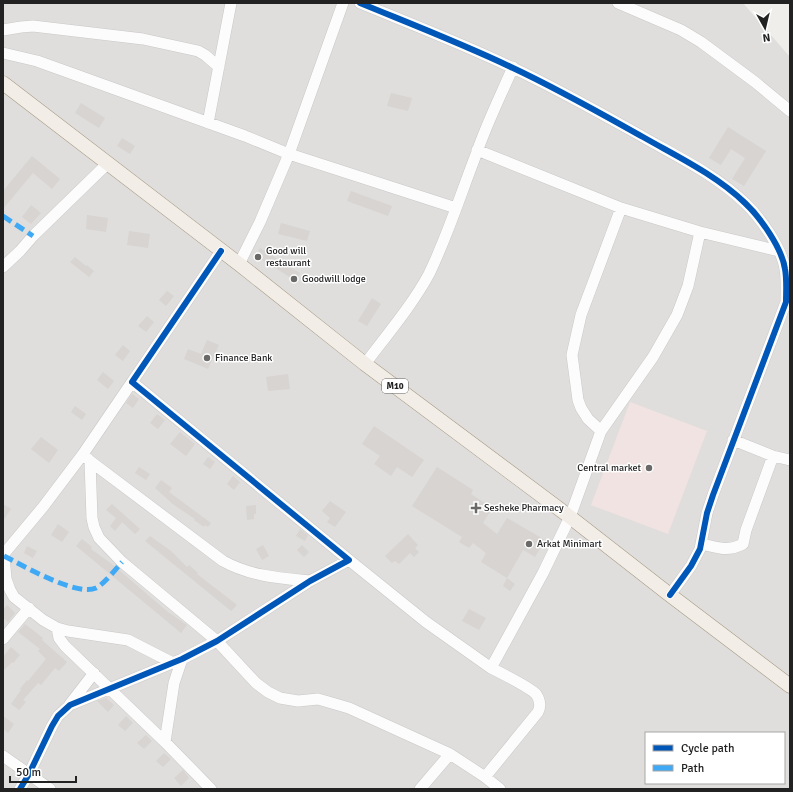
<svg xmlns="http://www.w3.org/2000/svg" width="793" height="792" font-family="Signika,sans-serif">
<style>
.residential{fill:#dfdedc;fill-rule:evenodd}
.commercial{fill:#f1e3e1}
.building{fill:#d7d4d2}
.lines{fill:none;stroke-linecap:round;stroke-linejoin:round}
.minor-casing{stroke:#c9c8c7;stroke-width:12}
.major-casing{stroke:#a79c86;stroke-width:15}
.minor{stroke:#fdfcfc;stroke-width:11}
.major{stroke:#f3ede7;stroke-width:14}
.quiet{stroke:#3fa9f5;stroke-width:5;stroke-dasharray:10 5;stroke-linecap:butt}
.cycleway-casing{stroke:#fff;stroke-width:8}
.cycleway{stroke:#0057b8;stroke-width:6}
.poi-dot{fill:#6a6968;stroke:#fff;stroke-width:1.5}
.labels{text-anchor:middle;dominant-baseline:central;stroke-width:3;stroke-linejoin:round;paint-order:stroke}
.shield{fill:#fff;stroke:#646464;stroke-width:1}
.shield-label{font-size:9px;font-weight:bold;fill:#222}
.poi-label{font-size:10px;fill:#222;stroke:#fff;text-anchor:start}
</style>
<rect width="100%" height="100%" fill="#f0eeeb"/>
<path class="residential" d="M3,3h740l47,54v732h-787zM646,733h138v50h-138z"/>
<path class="commercial" d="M630,402l77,29 -39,103 -77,-29z"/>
<path class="building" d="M391,93l21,5 -4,13 -21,-5z
M81,103l24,15 -6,10 -24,-15z
M728,127l38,24 -22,35 -12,-7 13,-21 -14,-9 -10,16 -12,-7z
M122,138l13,8 -5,8 -13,-8z
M32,156l28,23 -8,10 -19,-16 -30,36v-18z
M351,191l41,15 -4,10 -41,-15z
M31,205l10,8 -10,11 -9,-7z
M87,215l21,3 -2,14 -20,-3z
M281,223l29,8 -3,10 -29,-7z
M129,231l21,3 -2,14 -21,-3z
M260,248l40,25 -4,8 -40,-25z
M75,257l11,9 1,-1 7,6 -5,6 -19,-15z
M167,291l7,5 -8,10 -7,-6z
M372,298l9,6 -14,22 -9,-5z
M147,316l7,6 -8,10 -8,-6z
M207,340l12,5 -11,24 -24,-10 4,-10 13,5z
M123,345l7,6 -7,10 -8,-6z
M103,372l11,9 -6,8 -11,-9z
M288,374l2,15 -22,2 -2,-14z
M132,394l7,5 -6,9 -7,-5z
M75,406l11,8 -4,6 -11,-8z
M157,414l8,6 -7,9 -8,-6z
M374,426l50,34 -12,17 -15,-10 -6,9 -17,-12 6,-8 -18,-12z
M180,432l15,12 -9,12 -16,-12z
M41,437l17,13 -9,13 -18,-14z
M208,457l7,5 -5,7 -7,-5z
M139,467l11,7 -4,6 -11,-7z
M437,467l36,23 -2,4 21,14 -9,15 14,11 10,-16 38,22 -10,17 -12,-7 -16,28 -26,-16 5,-9 -13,-10 -4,5 -10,-6 3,-5 -50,-31z
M233,476l7,6 -6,8 -7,-6z
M161,480l11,8 -3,4 42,31 -3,4 -3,-2 -1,2 -10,-7 1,-1 -21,-14 -19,-17z
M330,501l16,11 -11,15 -8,-5 3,-4 -8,-7z
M3,504l8,5 -8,12z
M112,504l28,25 -5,5 -13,-12 -7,9 -5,-5 6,-8 -10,-8z
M256,505v9h-2v5l-7,1 -1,-14z
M58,524l11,8 -7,10 -11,-7z
M300,529l8,6 -3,6 -9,-5z
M408,534l10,11 -3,3 4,4 -5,5 -4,-4 -11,11 -4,-3 -3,2 -7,-7z
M150,536l21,15 16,16 2,-2 9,8 -1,1 40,31 -6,6 -86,-70z
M82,539l10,8 -1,2 22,16 55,47 19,13 -6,8 -105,-87z
M263,545l6,11 -7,4 -6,-11z
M302,545l7,7 -5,5 -7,-7z
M27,546l10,5 -4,7 -9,-5z
M507,578l8,6 -5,7 -7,-5z
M7,605l8,8 -7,9 -5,-4v-8z
M469,609l17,9 -7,12 -17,-9z
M25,624l18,14 -1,2 25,22 -8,9 -4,-3 -14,17 -3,-2 -15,17 3,2 -7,8 -8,-6 10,-14 -1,-1 7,-9 1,1 18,-22 -8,-8 2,-2 -22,-17z
M11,647l9,8 -7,8 -1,-1 -9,9v-14z
M106,698l8,7 -6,7 -11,-11z
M3,716l11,8 -6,9 -5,-4z
M126,716l7,7 -8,8 -7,-6z
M146,735l6,6 -8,8 -7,-6z
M164,753l7,6 -8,8 -7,-6z
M183,770l6,8 -8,8 -7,-8z"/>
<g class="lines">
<g class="minor-casing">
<path id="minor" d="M360,3c51,21 103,41 153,65 45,21 87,45 130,69 35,20 73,38 102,66 15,14 37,45 40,66 2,11 1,22 1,33l-73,193 -6,18 -7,36 -9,17 -21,29
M618,3l63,27 20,12 54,40 35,29
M3,30l18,-3 12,-1 110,13 55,12 7,4 14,12
M3,53l34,8 39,14 169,61 44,18 167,54
M208,123l23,-120
M477,150l144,58 79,24 79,19
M239,264l21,-42 29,-68 54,-151
M3,267l17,-16 13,-15 74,-72
M365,364c21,-28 48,-60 64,-90 19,-39 32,-81 48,-122 10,-29 24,-57 36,-85
M601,431l-13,-12 -7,-11 -3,-8 -6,-45 9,-40 40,-107
M733,440l40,16 17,4
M83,454l7,7 133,100c27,15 56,17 87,20
M90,461l2,57 2,9 5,11 23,24 95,79 39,42 12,9 12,6 18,3 20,-2 31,9 101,46
M702,544c17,4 25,8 41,0l3,-14 27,-74
M3,555l40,-48 40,-53 49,-72
M4,556l2,23 4,11 4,7 29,23 14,8 11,3 60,9 45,23
M349,560l77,62 65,46
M57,628l2,10 6,8 100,96
M3,639l26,-31
M182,659l-8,24 -9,59 46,47
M70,704l24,-31
M3,756l47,33
M485,777l15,12
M20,789l9,-15 23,-48 6,-10 12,-11 112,-46 35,-18 93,-60 39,-21 -217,-178 89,-131
M420,789l30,-35 35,23 53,-65c3,-6 2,-12 -2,-18 -7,-7 -35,-21 -45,-26l52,-95 27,-56 31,-86 52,-74 24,-42 11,-29 12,-54"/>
</g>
<g class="major-casing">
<path id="major" d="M3,83l236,181 126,100 205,153 100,78 120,91"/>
</g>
<use href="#minor" class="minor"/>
<use href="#major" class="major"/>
<path class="quiet" d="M3,216l30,20
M4,556c18,9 73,41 92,32 8,-4 19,-18 26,-26"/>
<g class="cycleway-casing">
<path id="cycleway" d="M360,3c51,21 103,41 153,65 45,21 87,45 130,69 35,20 73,38 102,66 15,14 37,45 40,66 2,11 1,22 1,33l-73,193 -6,18 -7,36 -9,17 -21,29
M20,789l9,-15 23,-48 6,-10 12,-11 112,-46 35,-18 93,-60 39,-21 -217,-178 89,-131"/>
</g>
<use href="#cycleway" class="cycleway"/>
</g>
<g class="poi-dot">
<circle cx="258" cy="257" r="4"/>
<circle cx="294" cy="279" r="4"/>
<circle cx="207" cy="358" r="4"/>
<circle cx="649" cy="468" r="4"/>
<path d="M474 502h4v4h4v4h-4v4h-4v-4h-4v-4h4z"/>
<circle cx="529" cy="544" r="4"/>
</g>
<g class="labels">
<rect class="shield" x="382" y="379" width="26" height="14" rx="3"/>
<g class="shield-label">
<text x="395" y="386">M10</text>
</g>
<g class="poi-label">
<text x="266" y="251">Good will<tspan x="266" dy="12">restaurant</tspan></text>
<text x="302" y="279">Goodwill lodge</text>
<text x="215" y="358">Finance Bank</text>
<text x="641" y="468" text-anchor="end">Central market</text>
<text x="484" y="508">Sesheke Pharmacy</text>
<text x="537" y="544">Arkat Minimart</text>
</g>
</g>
<rect width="793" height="792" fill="none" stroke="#222222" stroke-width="8"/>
<rect x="645" y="732" width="140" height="52" fill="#ffffff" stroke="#a7a7a7"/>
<rect x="653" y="745" width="20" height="6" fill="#0057b8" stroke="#a7a7a7"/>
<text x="681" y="752" font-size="12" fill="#222222">Cycle path</text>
<rect x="653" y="765" width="20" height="6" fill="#3fa9f5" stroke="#a7a7a7"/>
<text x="681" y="772" font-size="12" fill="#222222">Path</text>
<g transform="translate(765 28) rotate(172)" stroke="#ffffff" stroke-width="3" paint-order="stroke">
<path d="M0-3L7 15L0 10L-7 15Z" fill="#222222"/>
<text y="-6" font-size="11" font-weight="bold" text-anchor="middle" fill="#222222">N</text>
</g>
<path d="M10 776v6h66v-6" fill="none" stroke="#222222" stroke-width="2"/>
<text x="16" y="776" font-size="12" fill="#222222" stroke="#ffffff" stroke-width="3" paint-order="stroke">50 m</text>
</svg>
